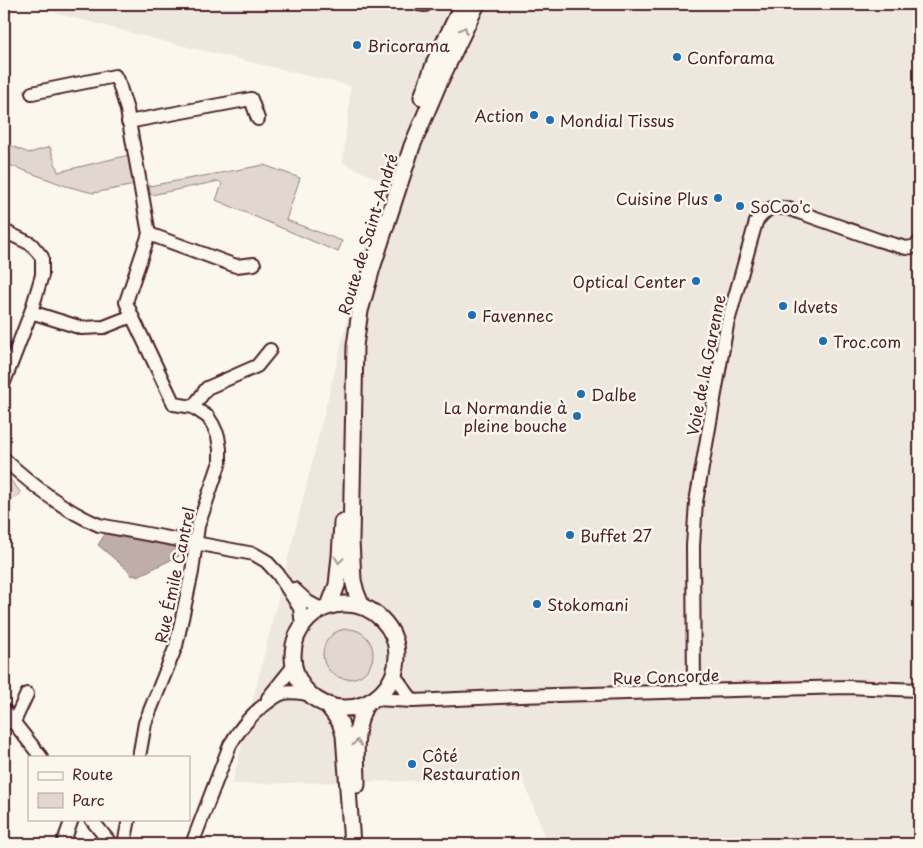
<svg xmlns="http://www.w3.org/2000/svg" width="923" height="848" font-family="'Playpen Sans',sans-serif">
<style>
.built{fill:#eee7de}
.green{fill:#e2d7d0;stroke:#967b7e}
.water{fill:#bfadaa;stroke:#907477}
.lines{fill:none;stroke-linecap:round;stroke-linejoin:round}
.minor-casing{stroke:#4a1f2b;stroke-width:16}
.major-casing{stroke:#4a1f2b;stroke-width:19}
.minor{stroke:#fbf7ec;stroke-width:12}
.major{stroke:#fbf7ec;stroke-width:15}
.oneway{stroke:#ab9695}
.poi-dot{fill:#1f6fb2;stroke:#fbf7ec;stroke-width:2}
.labels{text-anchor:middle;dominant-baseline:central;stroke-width:5;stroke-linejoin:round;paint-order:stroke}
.poi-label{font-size:16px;fill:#4a1f2b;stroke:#fbf7ec;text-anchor:start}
.street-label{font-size:16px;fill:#4a1f2b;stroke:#fbf7ec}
</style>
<rect width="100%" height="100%" fill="#fbf7ec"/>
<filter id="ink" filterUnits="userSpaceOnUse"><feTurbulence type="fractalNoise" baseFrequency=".02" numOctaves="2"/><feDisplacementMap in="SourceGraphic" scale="10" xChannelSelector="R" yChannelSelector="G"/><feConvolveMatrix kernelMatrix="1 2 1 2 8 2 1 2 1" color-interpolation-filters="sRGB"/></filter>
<g filter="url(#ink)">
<path class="built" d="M22,4h897v840h-371l-25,-65 -291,5 150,-603 -39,-18 8,-77 -192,-46z"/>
<path class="green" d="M4,143l25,10 21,-6 8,25 71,-17 6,30 -42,8 -27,-7 -62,-23z
M264,165l36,13 -14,42 56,21 -4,11 -122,-52 6,-16 -3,-3 -68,14 -2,-9z
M4,472l17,21 -17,14z
M323 654a25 25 0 1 1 50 0a25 25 0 1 1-50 0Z"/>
<path class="water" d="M105,534l70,13 4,9 -41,20 -8,-1v-3l-32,-27z"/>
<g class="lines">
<g class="minor-casing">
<path id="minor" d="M418,4l7,1
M32,93l83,-17 4,8 8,26 22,124 -23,68 6,14 42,88 19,3 15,10 5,8 5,11 2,13v13l-22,64 -6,46 -16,74 -31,77 -6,34
M128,122l123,-23 7,20
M4,231l27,13 11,13v18l-11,37 -27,70
M149,234l87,32 18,-2
M31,312l51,16 22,-1 28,-11
M193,407l14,-19 50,-22 13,-16
M4,459c28,26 59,51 95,66l155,29 12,7 12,13 22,34 2,18
M294,589l14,13 13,7
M394,675l19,26
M694,691l-1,-145 3,-44 31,-177 29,-103c12,-16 18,-17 37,-12l85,30 28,8 11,-2 2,-4
M268,698l25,-31
M375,699l38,2 107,-5 327,-9 72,3
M4,710l37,47
M8,722h6l13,-28
M91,819l20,25
M63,844l9,-25
M124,844l5,-25
M192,844l38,-99c10,-17 21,-31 37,-42 5,-4 11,-9 17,-10 8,-2 17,0 24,1"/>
</g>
<g class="major-casing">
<path id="major" d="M422,97l14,-38 27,-55
M293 656a52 52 0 1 1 104 0a52 52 0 1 1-104 0Z
M329,606l8,-21 3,-29 2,-34
M362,607l-6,-15 -3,-12 -2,-40 4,-194 5,-35 12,-43 40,-122 26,-61 39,-81
M328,706l12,16 4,13 8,109
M357,785c0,-20 -3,-46 3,-65 1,-6 4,-11 6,-16"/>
</g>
<use href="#minor" class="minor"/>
<use href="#major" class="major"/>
</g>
<defs><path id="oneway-chevron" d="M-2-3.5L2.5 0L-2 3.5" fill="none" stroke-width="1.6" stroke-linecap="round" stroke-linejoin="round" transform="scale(1.25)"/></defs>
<g class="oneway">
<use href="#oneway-chevron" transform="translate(464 30) rotate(-64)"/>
<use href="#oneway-chevron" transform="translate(339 560) rotate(96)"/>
<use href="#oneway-chevron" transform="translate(357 743) rotate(-89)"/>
</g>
</g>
<g class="poi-dot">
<circle cx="357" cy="45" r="5"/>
<circle cx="677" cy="57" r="5"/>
<circle cx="534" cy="115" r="5"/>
<circle cx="550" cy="120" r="5"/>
<circle cx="718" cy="198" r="5"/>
<circle cx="740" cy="206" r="5"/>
<circle cx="696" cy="281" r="5"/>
<circle cx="783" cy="306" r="5"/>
<circle cx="472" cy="315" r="5"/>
<circle cx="823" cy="341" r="5"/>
<circle cx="581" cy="394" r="5"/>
<circle cx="577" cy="416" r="5"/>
<circle cx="570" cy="535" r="5"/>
<circle cx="537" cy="604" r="5"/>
<circle cx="412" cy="764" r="5"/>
</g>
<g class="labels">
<g class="poi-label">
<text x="367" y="45">Bricorama</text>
<text x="687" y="57">Conforama</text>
<text x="524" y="115" text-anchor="end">Action</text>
<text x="560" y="120">Mondial Tissus</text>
<text x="708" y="198" text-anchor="end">Cuisine Plus</text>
<text x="750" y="206">SoCoo'c</text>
<text x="686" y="281" text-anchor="end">Optical Center</text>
<text x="793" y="306">Idvets</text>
<text x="482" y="315">Favennec</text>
<text x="833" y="341">Troc.com</text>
<text x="591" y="394">Dalbe</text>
<text x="567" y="407" text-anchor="end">La Normandie à<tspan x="567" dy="18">pleine bouche</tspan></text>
<text x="580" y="535">Buffet 27</text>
<text x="547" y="604">Stokomani</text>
<text x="422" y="755">Côté<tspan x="422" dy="18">Restauration</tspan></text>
</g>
<g class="street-label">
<text transform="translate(367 234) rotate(-73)">Route de Saint-André</text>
<text transform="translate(705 365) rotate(-79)">Voie de la Garenne</text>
<text transform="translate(174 575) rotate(-78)">Rue Émile Cantrel</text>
<text transform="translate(666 676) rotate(-2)">Rue Concorde</text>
</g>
</g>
<rect width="923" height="848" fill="none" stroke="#fbf7ec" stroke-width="20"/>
<rect x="10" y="10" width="903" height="828" fill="none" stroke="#4a1f2b" stroke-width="2" filter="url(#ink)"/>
<rect x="28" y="756" width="162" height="65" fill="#fbf7ec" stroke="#b4a19f"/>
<rect x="38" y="772" width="25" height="8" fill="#fbf7ec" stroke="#b4a19f"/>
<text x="72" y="780" font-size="15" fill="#4a1f2b">Route</text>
<rect x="38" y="793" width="25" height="15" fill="#e2d7d0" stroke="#b4a19f"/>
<text x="72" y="806" font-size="15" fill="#4a1f2b">Parc</text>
</svg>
